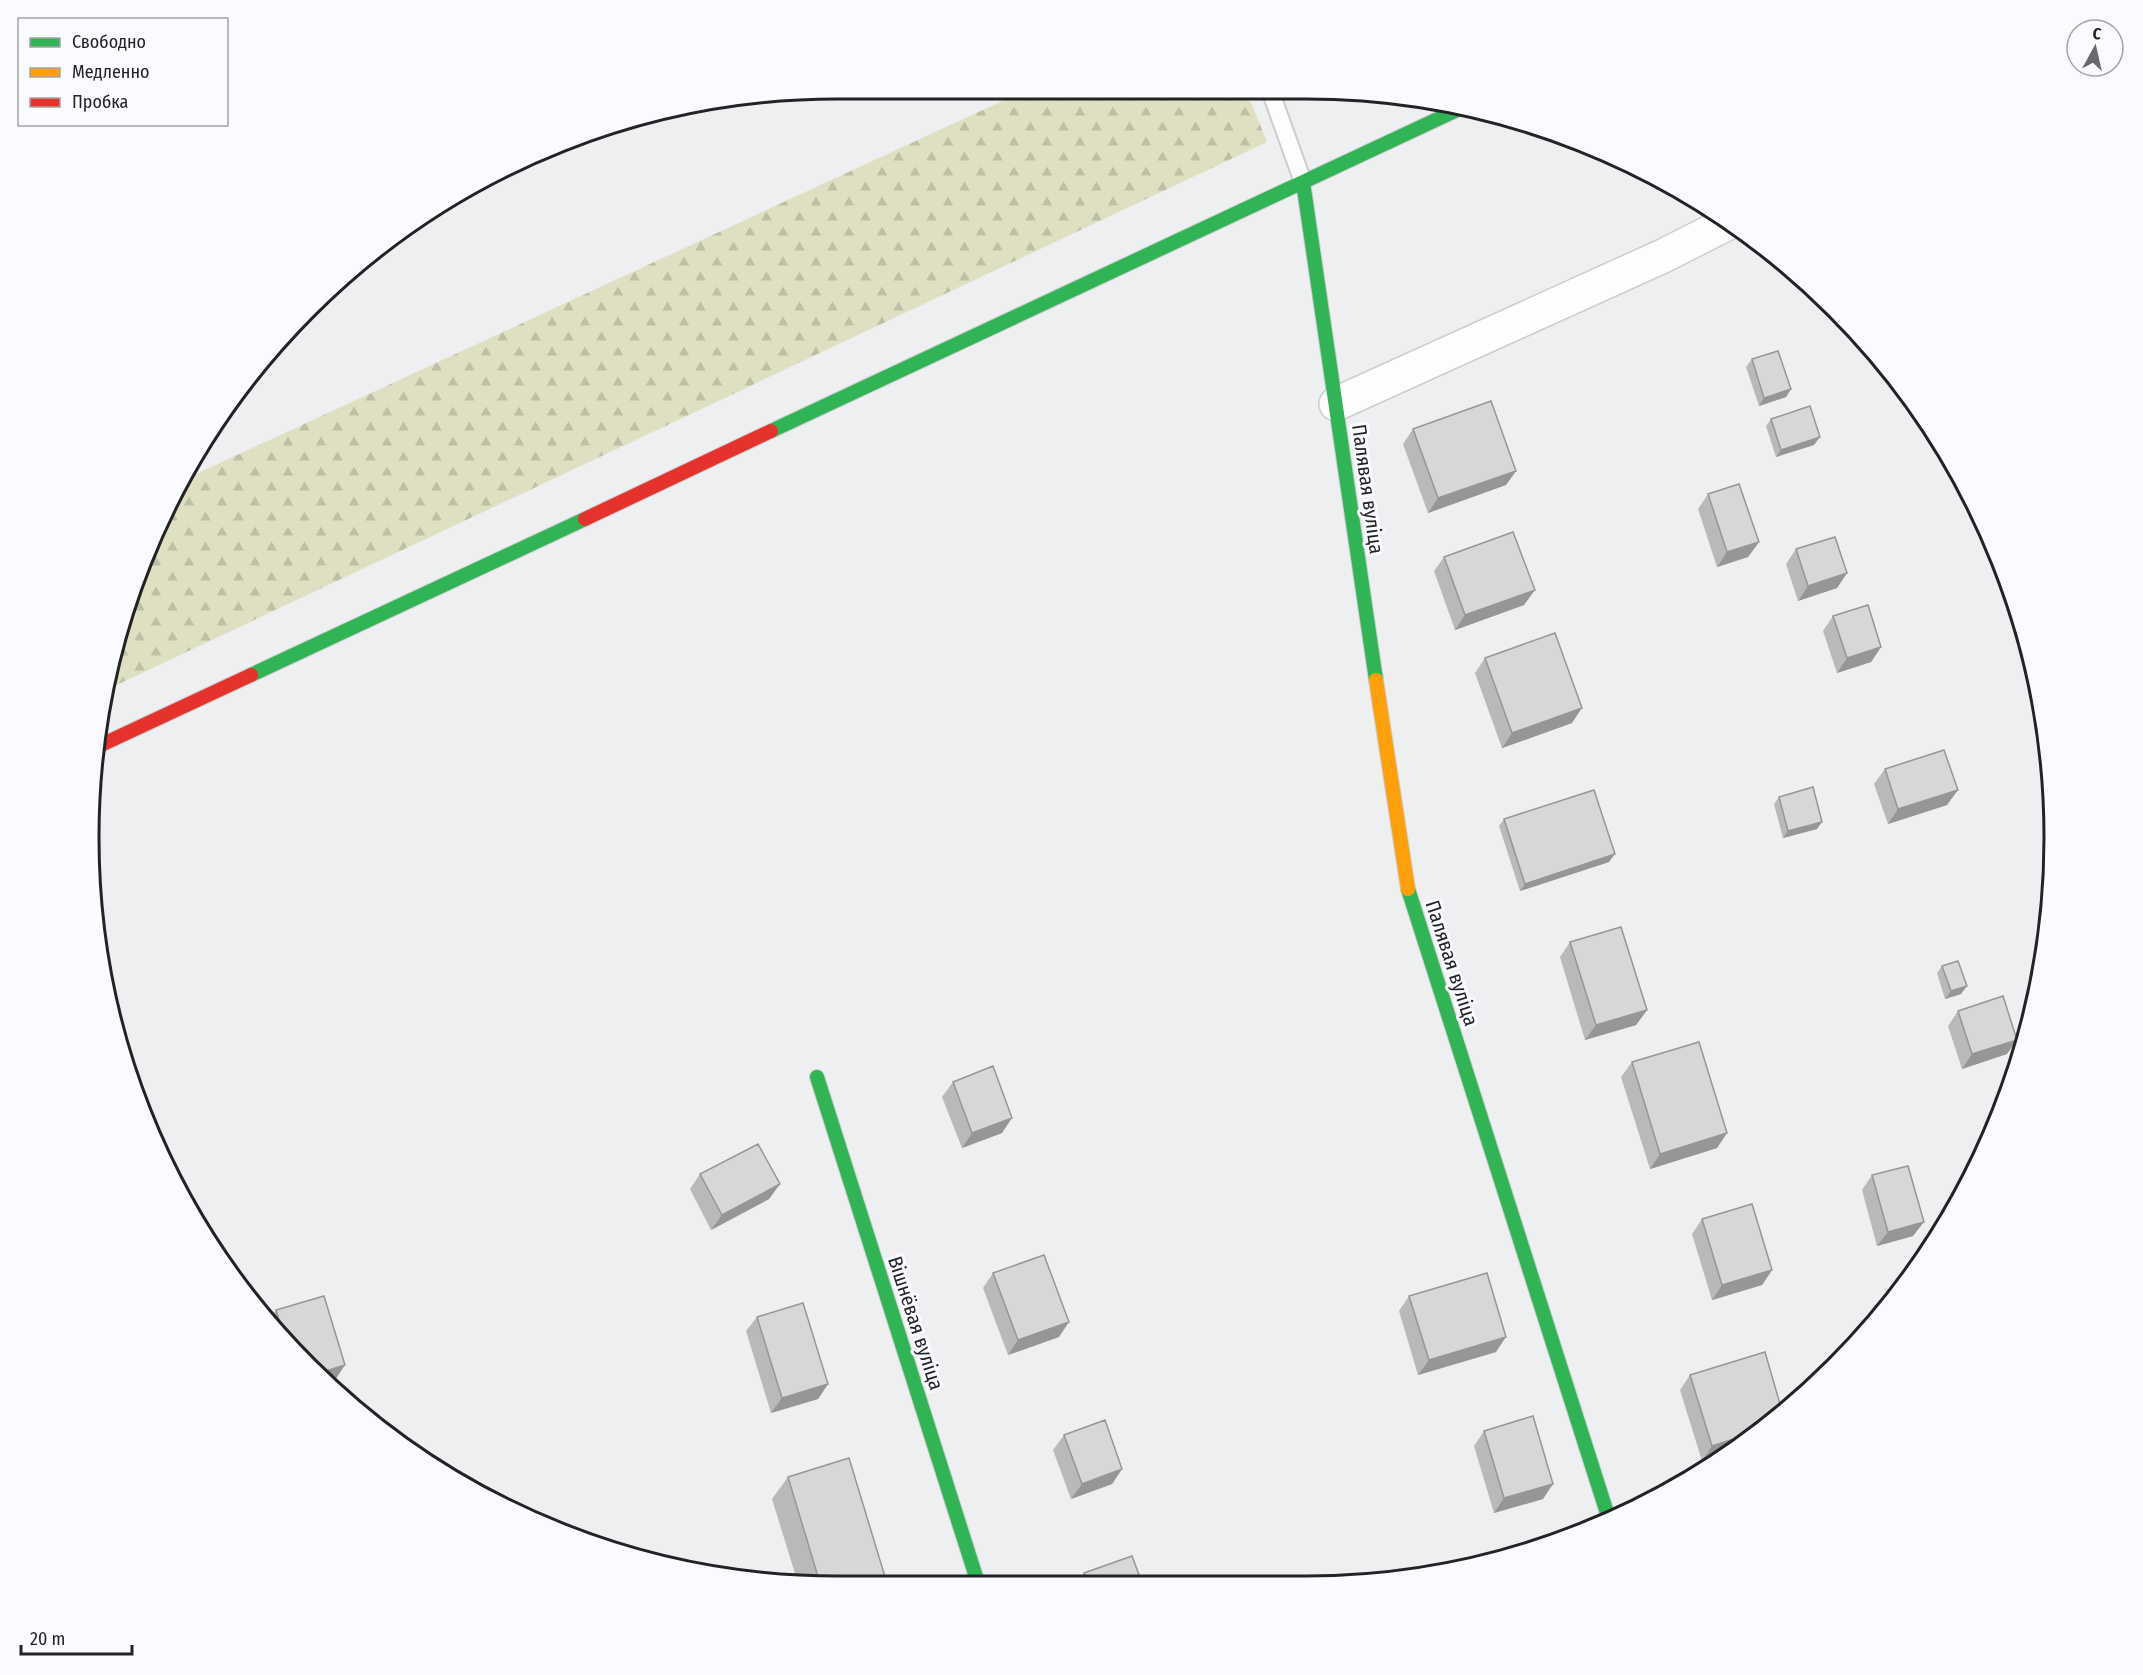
<svg xmlns="http://www.w3.org/2000/svg" width="2143" height="1675" font-family="'Fira Sans Condensed',sans-serif">
<style>
.forest{fill:url(#forest-firs)}
.lines{fill:none;stroke-linecap:round;stroke-linejoin:round}
.lane-casing{stroke:#cccdce;stroke-width:20}
.street-casing{stroke:#cccdce;stroke-width:36}
.fast-casing{stroke:#cccdce;stroke-width:16}
.slow-casing{stroke:#cccdce;stroke-width:16}
.jam-casing{stroke:#cccdce;stroke-width:16}
.lane{stroke:#fcfdfd;stroke-width:16}
.street{stroke:#fcfdfd;stroke-width:33}
.fast{stroke:#30b455;stroke-width:14}
.slow{stroke:#ff9f0a;stroke-width:14}
.jam{stroke:#e5322d;stroke-width:14}
.wall{fill:#b9b9b9}
.shaded-wall{fill:#969696}
.building{fill:#d7d7d7;stroke:#969696;stroke-width:1.5}
.labels{text-anchor:middle;dominant-baseline:central;stroke-width:6;stroke-linejoin:round;paint-order:stroke}
.street-label{font-size:20px;fill:#232325;stroke:#fafbff}
.rim{fill:none;stroke:#232325;stroke-width:3}
</style>
<defs>
<pattern id="forest-firs" width="22" height="20" patternUnits="userSpaceOnUse" patternTransform="scale(1.5)"><rect width="22" height="20" fill="#dee0c1"/><path d="M5 1l3.5 6h-7zM16 11l3.5 6h-7z" fill="#bec0a6"/></pattern>
</defs>
<rect width="100%" height="100%" fill="#eeeff0"/>
<path class="forest" d="M1028,89l218,1 21,52 -1159,547 6,-45 67,-163z"/>
<g class="lines">
<g class="lane-casing">
<path id="lane" d="M1270,90l33,92"/>
</g>
<g class="street-casing">
<path id="street" d="M1336,404l327,-148 67,-34"/>
</g>
<g class="fast-casing">
<path id="fast" d="M1303,182l73,498
M771,431l686,-321
M251,675l334,-156
M1408,889l200,627
M817,1077l160,503"/>
</g>
<g class="slow-casing">
<path id="slow" d="M1376,680l32,209"/>
</g>
<g class="jam-casing">
<path id="jam" d="M585,519l186,-88
M101,745l150,-70"/>
</g>
<use href="#lane" class="lane"/>
<use href="#street" class="street"/>
<use href="#fast" class="fast"/>
<use href="#slow" class="slow"/>
<use href="#jam" class="jam"/>
</g>
<path class="wall" d="M1752,359l39,30 -5,8 -27,9 -13,-39z
M1771,419l43,26 -38,12 -10,-31z
M1413,429l103,42 -10,14 -78,28 -25,-69z
M1708,494l51,48 -11,15 -31,10 -19,-58z
M1796,549l51,24 -10,15 -39,13 -12,-37z
M1444,557l80,48 -69,25 -21,-59z
M1833,616l48,31 -10,15 -34,11 -14,-42z
M1485,658l87,65 -70,25 -27,-75z
M1885,769l62,36 -59,19 -14,-40z
M1779,797l38,32 -34,9 -9,-34z
M1504,819l105,43 -89,29 -21,-65z
M1570,942l77,68 -11,15 -51,15 -25,-83z
M1942,966l19,28 -16,5 -8,-26z
M1958,1011l49,43 -45,15 -14,-43z
M1632,1062l95,71 -10,15 -67,21 -29,-92z
M953,1082l49,51 -40,15 -20,-51z
M700,1174l80,10 -11,15 -58,31 -21,-41z
M1872,1175l41,61 -36,10 -15,-56z
M1702,1219l70,51 -10,15 -50,15 -20,-66z
M993,1273l66,64 -51,18 -25,-67z
M1913,1273l-16,19 -2,-8 5,-8z
M1409,1296l87,56 -78,23 -19,-64z
M276,1310l59,70 -9,2 -18,-15 -39,-47z
M757,1317l71,67 -10,15 -47,14 -25,-82z
M1690,1375l92,36 -80,50 -22,-71z
M1484,1431l59,68 -49,14 -20,-67z
M1064,1435l58,34 -10,15 -41,15 -18,-49z
M788,1477l98,103h-89l-25,-81z
M1084,1573l57,7h-62z"/>
<path class="shaded-wall" d="M1791,389l-5,8 -27,9 5,-8z
M1820,437l-6,8 -38,12 5,-7z
M1516,471l-10,14 -78,28 10,-15z
M1759,542l-11,15 -31,10 10,-15z
M1847,573l-10,15 -39,13 10,-15z
M1535,590l-11,15 -69,25 10,-15z
M1881,647l-10,15 -34,11 10,-15z
M1582,708l-10,15 -70,25 10,-15z
M1958,790l-11,15 -59,19 10,-15z
M1822,822l-5,7 -34,9 5,-7z
M1615,854l-6,8 -89,29 5,-7z
M1967,986l-6,8 -16,5 6,-8z
M1647,1010l-11,15 -51,15 11,-15z
M2017,1040l-10,14 -45,15 10,-15z
M1012,1118l-10,15 -40,15 10,-15z
M1727,1133l-10,15 -67,21 10,-15z
M780,1184l-11,15 -58,31 11,-15z
M1924,1222l-11,14 -36,10 11,-14z
M1772,1270l-10,15 -50,15 10,-15z
M1069,1322l-10,15 -51,18 10,-15z
M1506,1337l-10,15 -78,23 11,-15z
M345,1365l-10,15 -9,2 -10,-8z
M828,1384l-10,15 -47,14 11,-15z
M1755,1432l-22,19 -31,10 10,-15z
M1122,1469l-10,15 -41,15 11,-15z
M1553,1484l-10,15 -49,14 10,-15z"/>
<path class="building" d="M1778,351l13,38 -27,9 -12,-39z
M1491,401l25,70 -78,27 -25,-69z
M1810,406l10,31 -39,13 -10,-31z
M1739,484l20,58 -32,10 -19,-58z
M1513,532l22,58 -70,25 -21,-58z
M1835,537l12,36 -39,13 -12,-37z
M1868,605l13,42 -34,11 -14,-42z
M1555,633l27,75 -70,25 -27,-75z
M1944,750l14,40 -60,19 -13,-40z
M1813,787l9,35 -34,9 -9,-34z
M1594,790l21,64 -90,30 -21,-65z
M1621,927l26,83 -51,15 -26,-83z
M1958,961l9,25 -16,5 -9,-25z
M2003,996l14,44 -45,14 -14,-43z
M1699,1042l28,91 -67,21 -28,-92z
M993,1066l19,52 -40,15 -19,-51z
M758,1144l22,40 -58,31 -22,-41z
M1908,1166l16,56 -36,10 -16,-57z
M1752,1204l20,66 -50,15 -20,-66z
M1044,1255l25,67 -51,18 -25,-67z
M1487,1273l19,64 -77,23 -20,-64z
M1913,1273l-11,12 -2,-9z
M324,1296l21,69 -29,9 -8,-7 -24,-29 -8,-28z
M803,1303l25,81 -46,14 -25,-81z
M1765,1352l17,59 -27,21 -43,14 -22,-71z
M1533,1416l20,68 -49,14 -20,-67z
M1105,1420l17,49 -40,15 -18,-49z
M849,1458l37,122h-67l-31,-103z
M1132,1556l9,24h-54l-3,-7z"/>
<g class="labels">
<g class="street-label">
<text transform="translate(1368 489) rotate(82)">Палявая вуліца</text>
<text transform="translate(1452 963) rotate(72)">Палявая вуліца</text>
<text transform="translate(916 1323) rotate(72)">Вішнёвая вуліца</text>
</g>
</g>
<path d="M0 0H2143V1675H0ZM837 99H1306A738 738 0 0 1 2044 837V838A738 738 0 0 1 1306 1576H837A738 738 0 0 1 99 838V837A738 738 0 0 1 837 99Z" fill="#fafbff" fill-rule="evenodd"/>
<path class="rim" d="M837 99H1306A738 738 0 0 1 2044 837V838A738 738 0 0 1 1306 1576H837A738 738 0 0 1 99 838V837A738 738 0 0 1 837 99Z"/>
<rect x="18" y="18" width="210" height="108" fill="#fafbff" stroke="#a4a5a8" stroke-width="1.5"/>
<rect x="30" y="38" width="30" height="9" fill="#30b455" stroke="#a4a5a8" stroke-width="1.5"/>
<text x="72" y="48" font-size="18" fill="#232325">Свободно</text>
<rect x="30" y="68" width="30" height="9" fill="#ff9f0a" stroke="#a4a5a8" stroke-width="1.5"/>
<text x="72" y="78" font-size="18" fill="#232325">Медленно</text>
<rect x="30" y="98" width="30" height="9" fill="#e5322d" stroke="#a4a5a8" stroke-width="1.5"/>
<text x="72" y="108" font-size="18" fill="#232325">Пробка</text>
<g transform="translate(2095 48) rotate(8)"><circle r="28" fill="#fafbff" stroke="#a4a5a8" stroke-width="1.5"/>
<path d="M0-4.5L10 22L0 15L-10 22Z" fill="#6a6a6c"/>
<text y="-9" font-size="16" font-weight="bold" text-anchor="middle" fill="#232325">С</text>
</g>
<path d="M21 1645v9h111v-9" fill="none" stroke="#232325" stroke-width="3"/>
<text x="30" y="1645" font-size="18" fill="#232325" stroke="#fafbff" stroke-width="4.5" paint-order="stroke">20 m</text>
</svg>
